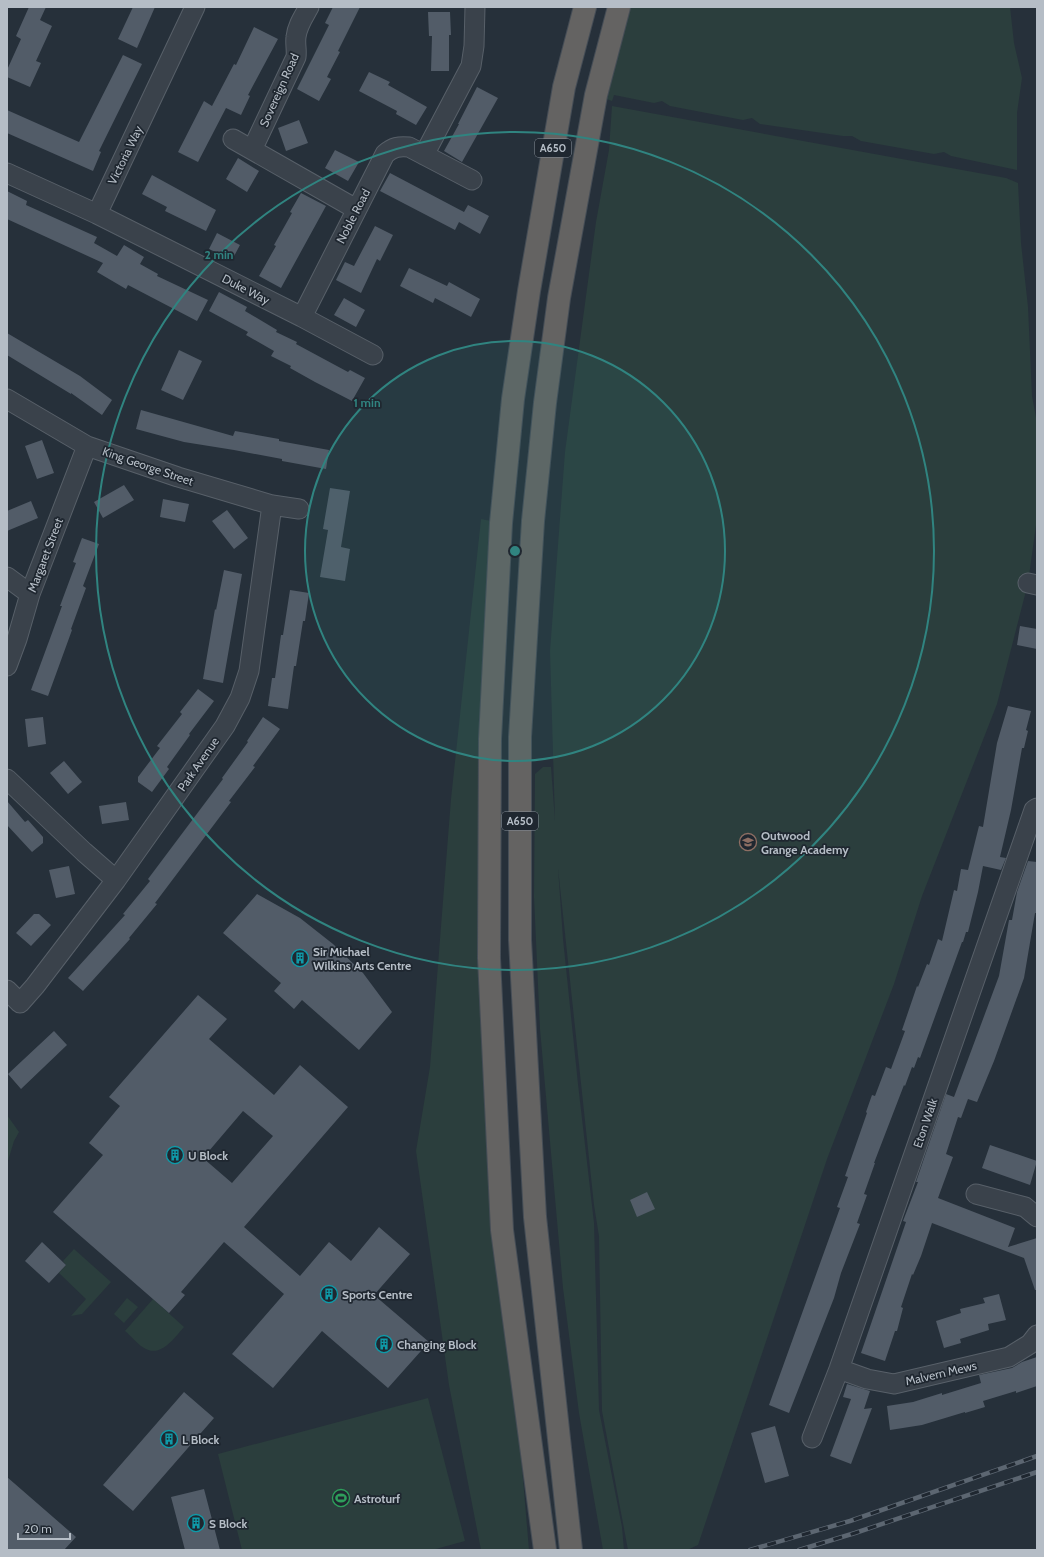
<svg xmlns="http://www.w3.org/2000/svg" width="1044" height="1557" font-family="Cabin,sans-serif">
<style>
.green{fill:#2b3e3d}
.building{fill:#525c68;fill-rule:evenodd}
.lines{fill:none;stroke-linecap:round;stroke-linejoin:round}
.minor-casing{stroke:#586069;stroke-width:21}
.trunk-casing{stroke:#454d56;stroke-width:24}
.minor{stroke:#3a424b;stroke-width:19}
.trunk{stroke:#646362;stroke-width:22}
.rail-casing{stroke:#5c6671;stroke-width:4.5}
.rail{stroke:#1f2730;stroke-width:3;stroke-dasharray:9;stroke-linecap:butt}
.ring{fill:none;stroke:#308480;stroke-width:2}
.labels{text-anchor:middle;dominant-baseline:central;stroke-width:3.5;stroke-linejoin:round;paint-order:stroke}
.shield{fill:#1f2730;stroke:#889099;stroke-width:1}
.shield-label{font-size:11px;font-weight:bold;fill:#b5bdc6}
.street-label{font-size:12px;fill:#b5bdc6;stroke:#1f2730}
.poi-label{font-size:12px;font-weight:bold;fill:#b5bdc6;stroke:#1f2730;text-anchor:start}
.centre{fill:#308480;stroke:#1f2730;stroke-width:2}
.ring-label{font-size:12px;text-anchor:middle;font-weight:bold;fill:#308480;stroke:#1f2730;stroke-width:3.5;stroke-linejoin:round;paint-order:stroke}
</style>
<rect width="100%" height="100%" fill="#26303a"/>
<path class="green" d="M619,7h391l4,36 8,35 -5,35v57l-66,-14 -7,-4 -10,2 -73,-13 -9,-5h-9l-83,-12 -8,-6 -9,2 -73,-14 -8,-5 -8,2 -40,-8 -2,6 -16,-6z
M612,106l394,72 12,5 3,60 7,64 4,89 5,27v95l-9,65 -31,121 -75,192 -28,88 -67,175 -129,386 -11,5h-59l-26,-139 -3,-175 -5,-31 -36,-337 5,71 15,145 16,139 5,187 23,117 2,23h-21l-24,-137 -16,-125 -23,-259 -6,-132 1,-123 8,-7h8l4,54 -5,-170 15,-199 31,-230 13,-72z
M481,519l20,4 -11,216 12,491 27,320h-48l-32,-165 -33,-234 14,-84 21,-268z
M7,1115l12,17 -5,9 -7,23z
M74,1249l37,33 -29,32 -11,2 15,-17 -27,-26 7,-8 -3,-4z
M127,1298l11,9 -14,16 -10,-9z
M153,1299l31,28c-9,10 -22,30 -38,22 -7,-3 -15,-13 -21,-18z
M428,1398l37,143 -33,9h-190l-24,-96z"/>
<path class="building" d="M29,7h17l-6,13 12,6 -16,35 5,2 -11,24 -23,-10v-7l14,-31 -5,-3z
M133,7h22l-18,41 -19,-9z
M333,7h27l-22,44 2,1 -13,25 4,2 -12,22 -22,-12 32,-64 -4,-2z
M428,12h22l1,23h-2v36h-18l1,-35h-3z
M254,27l24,12 -30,56 2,1 -9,19 -15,-7 -28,54 -20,-10 26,-51 8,5 22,-42 2,1z
M123,55l19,9 -43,87 2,1 -8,19 -86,-38v-23l72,32z
M369,72l21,10 -2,3 39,22 -11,18 -20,-11 1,-3 -38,-20z
M477,87l21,11 -36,64 -18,-11 15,-27h-1z
M299,120l9,23 -22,8 -8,-23z
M335,150l24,12 -11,19 -23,-13z
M238,158l21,13 -12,21 -21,-13z
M390,173l74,39 4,-7 21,11 -9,18 -21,-12 -4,8 -75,-39z
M152,175l64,35 -10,21 -41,-20 2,-4 -25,-13z
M7,191l20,10 -1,4 71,32 -3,6 23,13 7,-11 20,12 -4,7 18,10 -1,2 51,24 -11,21 -69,-36 -2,4 -29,-17 6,-9 -96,-44z
M301,193l25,13 -45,82 -22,-12 17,-30 -2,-1 18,-32 -2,-1z
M375,226l18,9 -13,26 -3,-2 -16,34 -25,-13 9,-18 9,4z
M217,233l23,12 -8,15 -23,-11z
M409,268l38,18 2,-4 31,17 -9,18 -36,-19 -2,5 -33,-17z
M219,292l28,15 -2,4 32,19 -1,2 21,10 -1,2 52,28 2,-2 15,8 -13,23 -37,-19 -25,-14 1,-2 -20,-10 3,-5 -28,-16 2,-3 -39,-21z
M344,298l21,12 -9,17 -22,-12z
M7,333l73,43 32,24 -10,15 -31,-22v1l-64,-39z
M179,350l23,11 -19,39 -22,-10z
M141,410l92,26 2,-5 44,8v2l50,9 -3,19 -44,-8v-2l-48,-9 -50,-8 -48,-13z
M42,440l12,33 -17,6 -12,-33z
M124,485l10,15 -31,18 -9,-16z
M330,488l20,3 -9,56 9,2 -5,32 -25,-4 8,-47 -5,-1z
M163,499l26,5 -4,18 -25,-5z
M31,501l7,17 -31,13v-20z
M227,510l21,28 -14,11 -22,-28z
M82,538l17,6 -16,42 3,2 -15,41 1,1 -24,66 -17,-6 31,-84h-2l16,-43 -3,-1z
M224,570l18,4 -19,109 -20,-4 12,-70 1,1z
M290,590l19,3 -4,28h-2l-7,45h-2l-6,43 -20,-3 4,-28h3l6,-43h2z
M1020,626l17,3v20l-20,-4z
M198,689l16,12 -25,33 1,1 -23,32 2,2 -17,23 -14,-10v-5l22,-29 -3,-2 25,-32 -2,-2z
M1008,706l23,5 -5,19 2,1 -4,17h-2l-11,62 -11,47 6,1 -5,12 -18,-4 -5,26 -10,40h-2l-3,10h-1l-42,116 -2,-1 -4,11 -2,-1 -7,19 -1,-1 -30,78h1l-11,31 3,1 -10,28 3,1 -19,49 -7,25 -45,115 -20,-8 71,-197 -3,-1 11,-30 -3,-1 22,-63 -1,-1 6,-17 3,1 11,-29 5,2 14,-38 -3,-1 15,-44 1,1 9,-23 2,1 9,-26 4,2 12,-51 3,1 4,-22 7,1 11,-44 4,1 14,-84z
M43,717l3,27 -18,3 -3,-28z
M263,717l17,12 -27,37 2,1 -26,34 2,1 -76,101 2,1 -28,34 1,1 -47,52 -15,-13 57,-63 -2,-1 27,-33 -2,-2 75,-100 -1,-1 26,-36 -1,-1z
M64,761l18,21 -14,12 -18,-21z
M7,801l18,21 3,-2 15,17v6l-11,9 -25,-27z
M126,802l3,18 -27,4 -3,-18z
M1028,861l9,1v51h-2l-11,65 -30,83 -17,41 -9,-3 -7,19 -3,-1 -12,37 7,3 -15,41 77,30 -7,19 29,-9v52h-2l-11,-32 -92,-35 -11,33 -8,19 -1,-1 -11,33 2,1 -6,23h-2l-10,30 -24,-8 45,-131 -3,-1 15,-39h-2l30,-88 8,3 45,-121 10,-56h3l5,-28z
M69,866l6,28 -19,4 -7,-28z
M257,894l43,24 33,26 30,29 29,39 -33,38 -57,-50 -8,9 -20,-18 7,-8 -58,-50z
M34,914h5l12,11 -20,21 -15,-13z
M198,995l29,24 -18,20 65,56 26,-30 48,42 -104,120 56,49 29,-34 22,19 28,-34 31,27 -36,41 55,47 -41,46 -66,-57 -49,57 -41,-34 52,-60 -60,-52 -43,50 4,3 -16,18 -116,-101 50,-57 -14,-12 31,-37 -11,-9zM243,1111l30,25 -41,47 -29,-25z
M54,1031l13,14 -46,44 -13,-15z
M990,1145l47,16 -7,24 -48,-17z
M647,1192l8,17 -18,8 -7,-17z
M42,1242l24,23 -17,18 -24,-22z
M999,1294l7,26 -18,4 1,6 -29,9 1,4 -17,5 -8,-27 25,-8 -1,-4 25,-6 -2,-5z
M1037,1357v29l-21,7v-2l-33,10 2,6 -20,6v-1l-43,13 -32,5 -3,-24 26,-4 29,-9v2l39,-12 -2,-8 33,-7 10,-6z
M847,1384l23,7 -6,18 8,-1 -21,56 -21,-8 21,-57 -8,-2z
M184,1392l30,26 -81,93 -30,-26z
M775,1426l14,50 -24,7 -14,-50z
M7,1477l69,60 -12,13h-57z
M204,1489l16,61h-35l-14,-53z"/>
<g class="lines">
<g class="minor-casing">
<path id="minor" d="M233,139l123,70
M252,150l44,-93c1,-7 -1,-13 0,-20 1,-11 8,-21 13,-30
M424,155l47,-89 3,-20 1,-39
M7,173l90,41 98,-207
M97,214l205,103 71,38
M302,317l83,-163c8,-7 14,-8 24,-7l63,33
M7,399l80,47 91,31 94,28 27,4
M7,577l23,17
M1028,583l9,2
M7,666l10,-27 13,-45 57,-148
M7,779l77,73 32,28
M7,990l13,13 15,-17 81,-106 109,-154 15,-28 9,-27 23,-166
M976,1194l49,13 12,10
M839,1369l28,10 27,5 115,-27 21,-13 7,-9
M812,1438l27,-69 195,-559 3,-2"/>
</g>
<g class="trunk-casing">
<path id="trunk" d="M545,1550l-43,-320 -13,-272 1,-219 11,-216 12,-124 16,-108 35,-204 21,-80
M571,1550l-36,-333 -15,-277v-203l13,-216 12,-118 14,-105 37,-203 23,-88"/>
</g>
<use href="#minor" class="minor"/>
<use href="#trunk" class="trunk"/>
<g class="rail-casing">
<path id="rail" d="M750,1550l100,-29 187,-65
M799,1550l56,-17 182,-61"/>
</g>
<use href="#rail" class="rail"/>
</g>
<circle cx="515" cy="551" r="210" fill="#308480" fill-opacity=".12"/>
<g class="ring">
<circle cx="515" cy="551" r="210"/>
<circle cx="515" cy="551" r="419"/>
</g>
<defs>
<g id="school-ring" transform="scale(0.9)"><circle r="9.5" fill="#1f2730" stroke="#8d6e63" stroke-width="1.5"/><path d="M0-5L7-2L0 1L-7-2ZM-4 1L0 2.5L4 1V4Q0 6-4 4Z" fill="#8d6e63"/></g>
<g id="building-ring" transform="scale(0.9)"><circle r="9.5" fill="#1f2730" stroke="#0f9aa8" stroke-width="1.5"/><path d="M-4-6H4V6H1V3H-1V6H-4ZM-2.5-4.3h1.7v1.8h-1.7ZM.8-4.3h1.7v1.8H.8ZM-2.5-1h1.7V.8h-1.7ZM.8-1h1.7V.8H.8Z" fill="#0f9aa8"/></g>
<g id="stadium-ring" transform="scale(0.9)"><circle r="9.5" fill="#1f2730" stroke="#2e9e5b" stroke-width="1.5"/><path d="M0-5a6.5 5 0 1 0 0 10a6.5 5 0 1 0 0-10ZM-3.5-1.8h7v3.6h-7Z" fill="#2e9e5b"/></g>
</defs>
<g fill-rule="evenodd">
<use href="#school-ring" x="748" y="842"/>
<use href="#building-ring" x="300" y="958"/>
<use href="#building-ring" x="175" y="1155"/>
<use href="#building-ring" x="329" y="1294"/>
<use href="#building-ring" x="384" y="1344"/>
<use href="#building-ring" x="169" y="1439"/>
<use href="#stadium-ring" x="341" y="1498"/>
<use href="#building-ring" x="196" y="1523"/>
</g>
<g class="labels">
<g class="shield">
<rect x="535" y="139" width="36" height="18" rx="3"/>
<rect x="502" y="812" width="36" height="18" rx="3"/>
</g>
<g class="shield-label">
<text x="553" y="148">A650</text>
<text x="520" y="821">A650</text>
</g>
<g class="street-label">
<text transform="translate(279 90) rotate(-66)">Sovereign Road</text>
<text transform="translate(125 155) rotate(-64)">Victoria Way</text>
<text transform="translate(353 216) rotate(-63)">Noble Road</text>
<text transform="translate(246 289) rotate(27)">Duke Way</text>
<text transform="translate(148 466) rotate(19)">King George Street</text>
<text transform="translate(45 555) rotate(-69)">Margaret Street</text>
<text transform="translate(198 764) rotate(-55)">Park Avenue</text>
<text transform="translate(925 1123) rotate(-71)">Eton Walk</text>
<text transform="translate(941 1373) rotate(-13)">Malvern Mews</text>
</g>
<g class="poi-label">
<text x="761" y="835">Outwood<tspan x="761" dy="14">Grange Academy</tspan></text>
<text x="313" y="951">Sir Michael<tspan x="313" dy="14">Wilkins Arts Centre</tspan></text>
<text x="188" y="1155">U Block</text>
<text x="342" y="1294">Sports Centre</text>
<text x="397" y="1344">Changing Block</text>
<text x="182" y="1439">L Block</text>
<text x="354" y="1498">Astroturf</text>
<text x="209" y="1523">S Block</text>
</g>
</g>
<circle cx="515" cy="551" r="6" class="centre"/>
<g class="ring-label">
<text x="219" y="259">2 min</text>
<text x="367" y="407">1 min</text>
</g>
<rect width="1044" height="1557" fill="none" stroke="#b5bdc6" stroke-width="16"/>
<path d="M18 1533v6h52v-6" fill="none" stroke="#b5bdc6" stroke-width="2"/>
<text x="24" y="1533" font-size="12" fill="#b5bdc6" stroke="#1f2730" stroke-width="3" paint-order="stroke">20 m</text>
</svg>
